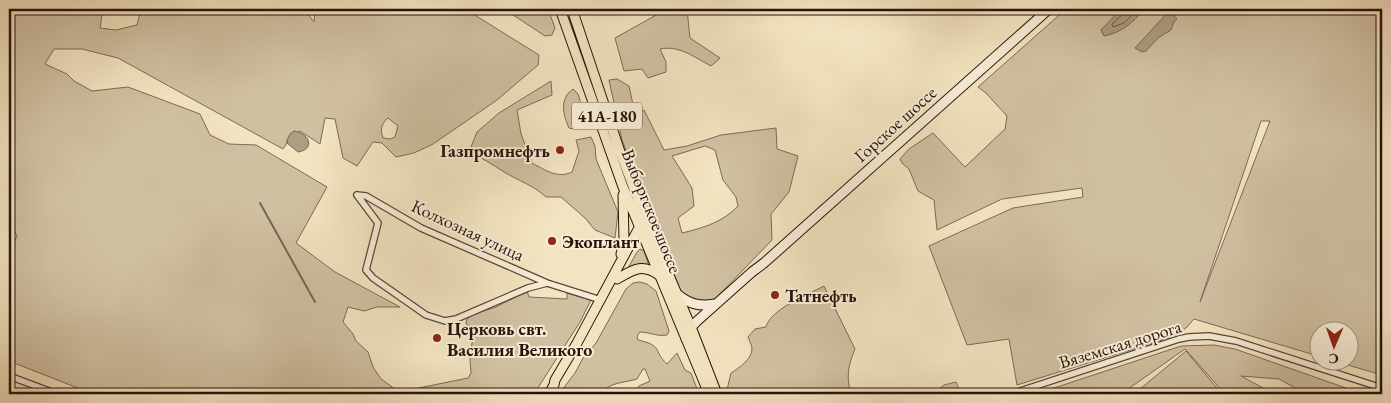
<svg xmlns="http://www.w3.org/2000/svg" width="1391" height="403" font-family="'EB Garamond',serif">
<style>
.green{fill:#d0c0a2;stroke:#7b6a56;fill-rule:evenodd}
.water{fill:#ad9d83;stroke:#776653}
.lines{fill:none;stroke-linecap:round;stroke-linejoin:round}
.shore{stroke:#6a5846;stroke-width:1}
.stream{stroke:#776653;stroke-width:2}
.minor-casing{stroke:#594738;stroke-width:8}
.secondary-casing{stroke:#26130a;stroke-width:11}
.primary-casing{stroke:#26130a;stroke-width:11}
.minor{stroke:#f7edd7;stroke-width:5.5}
.secondary{stroke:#f7edd7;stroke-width:9}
.primary{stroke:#f3e4c1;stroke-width:9}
.poi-dot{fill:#8f2418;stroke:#f7edd7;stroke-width:2}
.labels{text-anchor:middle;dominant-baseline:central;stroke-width:4;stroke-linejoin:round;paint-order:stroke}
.shield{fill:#f7edd7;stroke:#655448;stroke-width:1}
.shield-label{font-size:16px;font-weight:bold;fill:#26130a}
.street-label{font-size:18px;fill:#26130a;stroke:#f7edd7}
.poi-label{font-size:18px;font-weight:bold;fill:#26130a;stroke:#f7edd7;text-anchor:start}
</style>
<rect width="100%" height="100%" fill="#f3e4c1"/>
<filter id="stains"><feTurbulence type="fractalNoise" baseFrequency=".004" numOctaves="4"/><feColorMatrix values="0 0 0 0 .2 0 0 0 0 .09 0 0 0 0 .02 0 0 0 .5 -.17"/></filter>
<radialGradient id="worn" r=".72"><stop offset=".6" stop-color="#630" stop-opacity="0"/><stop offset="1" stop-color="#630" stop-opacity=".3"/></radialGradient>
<path class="green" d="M9,9h94l-3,19 16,2 21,-5 4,-16h166v4l7,9 1,-13h150l74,46 -1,10 -41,35 -64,44 -19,9 -18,4 -14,-14 -9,-1 -16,24 -14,-8 -8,-39 -10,-1 -5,26 -20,-13 -13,9v3l-4,6 -165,-91 -36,-9h-28l-9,15 22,10 7,7 18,10 36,-4 72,27 10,21 19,9 27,1 71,42 -31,56 39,29 65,35h-23l-13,4 -16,-4 -5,15 10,12 3,7 12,11 5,15 8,12 18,13 69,-14 3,-5 -1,-13 3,-25 -7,-12 2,-7 28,-9 31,-16 2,6 38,2v-6l24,7 -11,22 -46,72h-441l-84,-33v-111l8,-13 -8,-22zM388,118l10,8 -3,11 -5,2 -7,-1c-3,-8 -2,-14 5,-20z
M504,9h44l7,19 -3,7 -7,1z
M667,9h20l3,29 30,20 -9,8c-17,-9 -32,-21 -51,-17l6,13v10l-18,6 -6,-9 -18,2 -9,-33z
M1066,9h316v366l-48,-14 14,-1v-30h-30v26l-124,-37 -8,9 -14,9 -155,48 -8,-46 -42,6 -38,-99 84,-38 70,-11 -1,-9 -80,11 -65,31 -3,-30 -16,-9 -9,-22 -7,-6 -2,-4 9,-10 24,-16 32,34 40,-38 2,-13 -21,-23 -8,-6zM1261,121h9l-70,181z
M617,79l12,7 6,28 9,-4 20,40 23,-4 34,-11 55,-7 1,21 21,7 -9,36 -18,22 1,26 -57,59 -11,4 -20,-7 -5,-8 -57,-148 -13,-60zM705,146l10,4 8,30 13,17 2,9c-15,16 -35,22 -56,27l-4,-15 16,-12 -2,-18 -20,-32z
M551,81l1,14 -35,15 4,24 11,29c13,7 26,16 40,9l7,-21 -3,-11 15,-3 4,9 1,13 22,53 -3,26 -20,-8 -10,-12 -24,-21h-15c-13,-12 -27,-16 -42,-25 -12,-8 -22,-14 -35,-20l8,-20 22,-19z
M573,89l5,5 9,28 -2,4 -11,3 -5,-1c-6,-13 -10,-29 4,-39z
M640,249l4,2 5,15 -13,-1 -8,3 9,-16z
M640,282l7,2 9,7 13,40 -2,4c-9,2 -18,-3 -27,-3l-3,4 1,4c26,6 14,10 29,24l10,-11 8,17 6,3 8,21h-71l8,-2 3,-6 11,-5 -5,-12h-2l-6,10c-13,4 -28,3 -36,15h-42l16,-21 8,-15 13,-15 30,-54 7,-6z
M824,286l31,63c-7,17 -9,28 -4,45h-125l5,-21c8,-5 21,-14 21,-24 0,-4 -3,-9 -4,-12l7,-8 11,-2c5,-18 41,-32 58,-41z
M1214,345l21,4 128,45h-57l-27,-15 -38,-3 33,18h-49l-40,-45 -64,45h-85l145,-48z
M1186,351l36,43h-88z
M956,382l5,12h-29l12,-9z"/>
<path class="water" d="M1121,9h23c-10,13 -23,24 -40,27l-3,-6z
M1169,11l8,8 -3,3 -3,8 -13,8 -12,13 -4,1 -7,-4z
M294,131c15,2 22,18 4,21l-11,-9c0,-5 3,-10 7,-12z"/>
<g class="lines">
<path class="shore" d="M1124,9l-1,5 -11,10 1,3 11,-4 14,-14"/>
<path class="stream" d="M260,203l55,99"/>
<g class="minor-casing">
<path id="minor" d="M357,195l21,28 -12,47 7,8 53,37 19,6 11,-2 72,-31 19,-5
M357,195l9,1 55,32 126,55 54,17
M9,376l48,18
M1011,394l168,-55 10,-2 20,-1 27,5 146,47"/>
</g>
<g class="secondary-casing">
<path id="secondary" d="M677,294c12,10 23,13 38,10
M686,338l5,-11 5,-5 56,-50 12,-9 285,-254"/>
</g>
<g class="primary-casing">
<path id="primary" d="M560,9l63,178 86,207
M572,9l47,140 27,72 47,111 24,62
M621,254l3,-13 -1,-46
M617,279c17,-10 26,-16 43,-3
M549,394l5,-9 1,-5 22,-37 63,-117"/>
</g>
<use href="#minor" class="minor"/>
<use href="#secondary" class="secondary"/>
<use href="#primary" class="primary"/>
</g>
<g class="poi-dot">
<circle cx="560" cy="150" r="5"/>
<circle cx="552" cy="241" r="5"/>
<circle cx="775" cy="295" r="5"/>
<circle cx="437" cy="338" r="5"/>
</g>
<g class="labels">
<rect class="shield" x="572" y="102.5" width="70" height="27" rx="4"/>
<g class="shield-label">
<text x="607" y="116">41А-180</text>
</g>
<g class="street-label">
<text transform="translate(895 124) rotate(-42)">Горское шоссе</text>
<text transform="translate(652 211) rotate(68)">Выборгское шоссе</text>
<text transform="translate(468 230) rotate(25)">Колхозная улица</text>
<text transform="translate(1120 344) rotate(-17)">Вяземская дорога</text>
</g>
<g class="poi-label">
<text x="550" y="150" text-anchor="end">Газпромнефть</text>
<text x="562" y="241">Экоплант</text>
<text x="785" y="295">Татнефть</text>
<text x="447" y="328">Церковь свт.<tspan x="447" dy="21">Василия Великого</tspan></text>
</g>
</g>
<rect width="1391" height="403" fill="none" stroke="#f3e4c1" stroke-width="30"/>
<rect x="10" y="10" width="1371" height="383" fill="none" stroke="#26130a" stroke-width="2.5"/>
<rect x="15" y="15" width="1361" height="373" fill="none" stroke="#26130a"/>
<g transform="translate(1334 346) rotate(182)"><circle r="24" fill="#f7edd7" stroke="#a39685"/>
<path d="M0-4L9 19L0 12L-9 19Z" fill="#8f2418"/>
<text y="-8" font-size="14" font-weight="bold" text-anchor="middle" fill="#26130a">С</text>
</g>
<rect width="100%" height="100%" filter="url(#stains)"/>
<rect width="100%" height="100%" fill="url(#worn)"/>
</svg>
